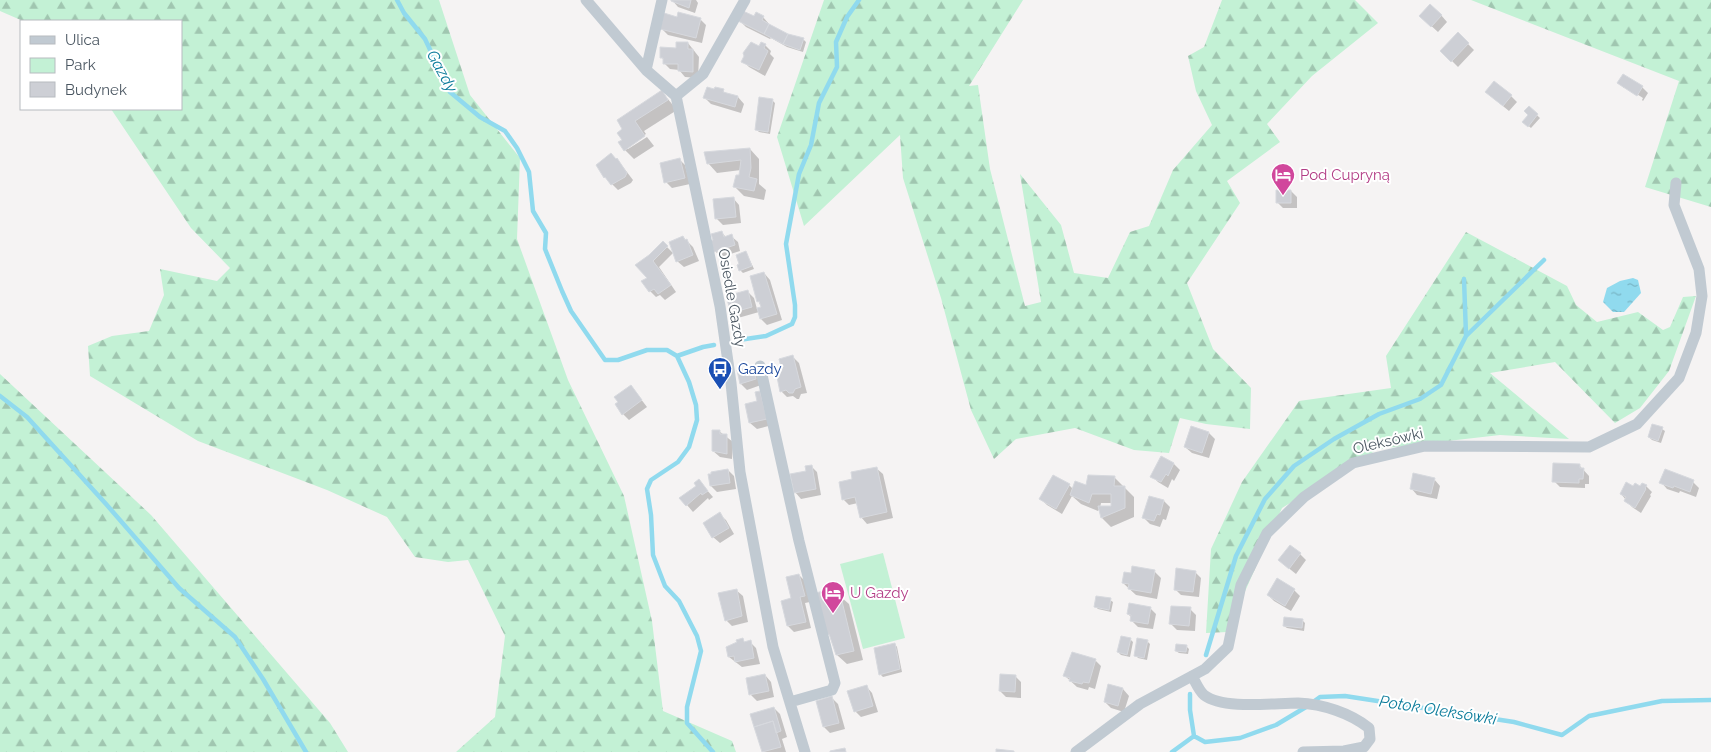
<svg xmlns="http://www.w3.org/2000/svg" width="1711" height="752" font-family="Raleway,sans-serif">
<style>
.forest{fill:url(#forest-firs)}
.park{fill:#c3f1d5}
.water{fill:url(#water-ripples)}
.shadow{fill:#0003;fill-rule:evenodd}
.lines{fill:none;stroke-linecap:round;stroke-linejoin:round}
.stream{stroke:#90daee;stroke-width:4.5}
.building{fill:#cdcfd5;stroke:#d7d9de}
.minor{stroke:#c1cad2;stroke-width:11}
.labels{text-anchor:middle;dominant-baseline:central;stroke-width:4;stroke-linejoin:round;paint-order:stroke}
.hotel-label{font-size:15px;fill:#b23c85;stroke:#fff;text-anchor:start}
.street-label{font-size:15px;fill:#4a5661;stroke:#fff}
.transit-label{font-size:15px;fill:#164399;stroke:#fff;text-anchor:start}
.water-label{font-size:16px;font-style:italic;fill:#0c7c9b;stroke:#fff}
</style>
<defs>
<pattern id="forest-firs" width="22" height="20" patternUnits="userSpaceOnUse" patternTransform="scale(1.25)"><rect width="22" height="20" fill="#c3f1d5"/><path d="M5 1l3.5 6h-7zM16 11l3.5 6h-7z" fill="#a0c6b0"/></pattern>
<pattern id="water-ripples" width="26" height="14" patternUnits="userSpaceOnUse" patternTransform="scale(1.25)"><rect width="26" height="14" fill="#90daee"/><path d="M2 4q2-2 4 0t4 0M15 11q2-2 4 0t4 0" fill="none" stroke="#78b4c4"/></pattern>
</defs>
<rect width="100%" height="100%" fill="#f5f3f3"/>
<path class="forest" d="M0,0h439l31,95 50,63 -3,81 51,141 56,116 28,125 11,90 69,30 4,11h-280l39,-35 10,-81 -37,-76 -20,2 -33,-5 -28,-40 -60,-27 -129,-49 -108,-65 -2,-30 24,-10 37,-5 15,-36 -4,-26 57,12 13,-13 -39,-40 -80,-119h70v-88h-158l-23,-10z
M824,0h199l-54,86 9,-1 12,84 35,137 16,-4 -21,-128 41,51 13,48 34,5 22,-46 19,-6 24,-56 39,-45 -16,-34 -8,-35 16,-9 18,-47h133l23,23 -66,53 -45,48 13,18 -53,39 13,22 -53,80 26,66 38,39 -1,41 -44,-5 -26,-6 -11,35 -35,-3 -59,-22 -59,11 -22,20 -23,-49 -30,-112 -38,-120 -3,-43 -96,91 -27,-89z
M1471,0h240v207l-66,-20 34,-106z
M1466,232l101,54 9,19 21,17 41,-10 25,18 7,-3 13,-30 13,-1 -27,75 -29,37 -25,15 -60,-61 -65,11 79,66 -69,-4 -122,14 -96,59 -55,124 -21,1 5,-84 31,-67 57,-81 92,-13 -5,-32z
M0,374l151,141 179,208 18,29h-348z"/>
<path class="park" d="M883,553l22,85 -42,11 -23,-85z"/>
<path class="water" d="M1633,278l5,2 3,13 -17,19h-11l-10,-10 4,-14 13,-7z"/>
<path class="shadow" d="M672,0h24l2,3 -3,10 -17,-6z
M1441,15l6,7 -9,10 -11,-10z
M763,17l6,7v1l19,10 15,4 3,3 -3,10 -16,-5 -16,-9 -1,1 -24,-12 -6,-6z
M678,18l22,1 6,6 -4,18 -34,-8 -7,-7z
M1458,34l16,16 -16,17 -16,-16z
M688,43l11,14 -1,21 -13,-1 -6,-7 -9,-1 -6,-6v-3l-3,-3z
M765,45l6,6 -1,3 4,4 -9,18 -16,-9 -6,-6 16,-13z
M1619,83l23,4 6,6 -5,8 -1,-1 1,-2 -19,-12v2z
M723,91l4,3 11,3 6,7 -3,9 -30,-9 -6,-6z
M662,92l15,18 -33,21 2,3 -18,12v3l19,-12 7,9 -20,13 -9,-9 -2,-9 -4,-8z
M1511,96l6,6 -8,9 -16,-13z
M772,100l3,3 -5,31 -11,-2 -3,-3z
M1529,108l11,10 -9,10 -7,-6 6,-7z
M750,149l9,10v25l7,6 -2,10 -20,-4 -9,-9 6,-17 -24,3 -9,-10z
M617,159l16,21 -2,3 -13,7 -13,-13z
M679,159l6,6 5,19 -18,4 -6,-6z
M1291,191l6,6v11h-14l-6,-6z
M733,198l6,7 2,18 -18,2 -6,-6z
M722,233l4,4 5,-1 7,6 2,9 -19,6 -6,-6z
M683,237l10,10 6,14 -15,6 -7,-6z
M663,243l10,10 -14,14 17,25 -11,8 -5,-5 -4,2 -6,-6 -2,-13 2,-22z
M746,252l8,17 -11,4 -3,-3z
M764,273l6,7 12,40 -15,5 -6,-6 -2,-7 -21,6 -6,-6 16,-20 6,6 3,11 5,-1 -4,-7z
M793,357l6,6 8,30 -6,1 -2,5h-2l-4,-3 -6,1 -6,-6 2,-19z
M753,368l6,6 2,11 -14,5 -6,-6 -2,-13z
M631,386l16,21 -18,13 -6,-6z
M758,402l14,23 -15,4 -7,-6 -4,-18z
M1662,429l3,2 -4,12 -9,-3 -3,-3z
M719,431l14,11 -1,17 -12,-2 -7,-6z
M1209,433l6,6 -6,19 -17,-5 -7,-6z
M1162,458l12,6 6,6 -6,11 -2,-2 -4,9 -10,-6 -6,-6z
M1579,465l10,11v8h-4v4l-25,-1 -6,-6z
M811,466l6,6 4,23 -20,4 -6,-7z
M876,468l7,6 10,44 -26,6 -6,-7 -3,-14 -9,2 -6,-6 11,-19z
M728,470l6,6 2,13 -19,3 -6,-6 2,-11z
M1114,477l20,20v20l-23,10 -9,-9 -2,-10 -2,3 -17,-7 -9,-8 -10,18 -15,-9 -6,-6 28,-14 4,4 14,-2zM1101,503h12v4l-13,1z
M1434,479l6,7 -3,13 -20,-4 -6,-7z
M699,481l14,16 -4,3 -1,-2 -15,14 -12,-14 16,-12z
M1661,482h32l6,6 -3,9 -16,-6 -1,2 -12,-4z
M1646,486l6,6 -2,3 1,1 -10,17 -9,-6 -11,-13 12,-6z
M1150,497l14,4 6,6 -4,13 -3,-1 -3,8 -10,-3 -6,-6z
M719,514l7,6 8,14 -14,9 -7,-6z
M1300,554l6,6 -10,14 -10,-8z
M1155,572l6,6 -4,21 -21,-4 -13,-12 9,-9z
M1195,572l6,6 -2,19 -18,-2 -6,-6z
M799,575l6,6 5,21 -5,1 6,25 -17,4 -6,-6 -6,-24 10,-3z
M736,590l7,6 5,26 -16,4 -6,-6z
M833,590l16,14 14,56 -16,4 -10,-9 -5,-17 -4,-4z
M1294,590l6,6 -9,15 -17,-10 -6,-6z
M1110,600l3,2 -2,10 -13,-3 -3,-3z
M1150,608l6,6 -3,15 -15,-2 -6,-6v-3l-4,-4z
M1190,609l6,6 -1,16 -18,-1 -6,-6z
M1303,621l2,2 -1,8 -17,-3 -3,-2z
M1130,639l3,3 -3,15 -9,-2 -3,-3z
M743,640l2,3 5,-1 6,6 4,16 -18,3 -13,-10 -1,-9z
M1147,641l3,3 -3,16 -9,-2 -2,-3z
M895,644l2,3 5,25 -19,5 -3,-3z
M1186,646l3,3 -1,5 -9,-1 -3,-2z
M1095,660l6,6 -6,23 -6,-2 -1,3 -11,-3 -12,-11z
M765,675l6,7 3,15 -17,4 -6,-6z
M1015,676l6,6v16l-15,-1 -6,-6z
M866,686l6,7 6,19 -17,5 -6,-6z
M1109,686l14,3 6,7 -5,16 -13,-4 -6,-6z
M832,698l6,6 7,25 -15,4 -6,-6z
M774,708l6,6 7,23 -5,2 4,13h-22l-12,-37z"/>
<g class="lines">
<path class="stream" d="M397,0l7,13 21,26 25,53 30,25 25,14 12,17 12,24 4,39 13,22 -1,16 17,42 9,20 34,49h13l29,-10h20l10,6 12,26 7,23 1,15 -8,27 -11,15 -27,18 -4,9 4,26 2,40 12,31 14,15 18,35 4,15 -14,56v16l26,29
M1464,279l2,56
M739,340l27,-4 26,-12 3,-7v-12l-9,-61 13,-70 12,-29 8,-42 18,-36 -1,-25 11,-25 12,-17
M677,356l26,-9 11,-2
M0,396l27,21 79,87 73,84 56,49 28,42 43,73
M1206,655l30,-99 29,-57 29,-33 40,-27 45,-25 41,-15 21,-14 25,-49 78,-76
M1190,694v16l4,26
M1313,702l7,-5 25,-1 169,26 48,13 27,-19 73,-15 49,-1
M1172,752l22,-16 11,6 35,-4 36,-13 30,-18"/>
</g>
<path class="building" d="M671,0h20l-2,8 -18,-7z
M1430,4l12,11 -11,12 -12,-11z
M743,11l11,5 2,-4 8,4 -2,4 7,4 -5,10 -26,-13z
M678,12l23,6 -5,20 -36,-9 4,-16 13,4z
M769,24l19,10 -5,10 -19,-10z
M1458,32l11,11 -18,19 -11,-11z
M788,34l16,4 -4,12 -17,-6z
M676,42h12v7h5v23l-15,-1v-7h-15v-6h-3v-11l16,1z
M751,42l8,4 2,-4 5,2 -2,4 4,3 -9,19 -18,-8 3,-6 -1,-3z
M1623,74l20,12 -6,10 -20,-13z
M1494,81l18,14 -9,11 -18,-14z
M707,87l7,2 1,-2 9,2 -1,3 15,4 -3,11 -32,-9z
M662,90l6,10 -33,21 10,15 -21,15 -6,-9 4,-2 -5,-7 5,-4 -5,-9z
M759,97l14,2 -5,33 -13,-2z
M1529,106l9,8 -10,13 -6,-5 6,-7 -4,-4z
M750,148l1,20 -2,9 8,2 -3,12 -21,-4 3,-12h3l2,-15 -34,4 -3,-12z
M611,153l5,6 1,-1 10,15 -2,4 -14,8 -6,-8 -1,1 -8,-13z
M680,158l5,20 -21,5 -4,-20z
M1276,190h15v13h-15z
M734,197l2,20 -21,2 -2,-20z
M722,231l2,6 8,-3 3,11 -21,7 -4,-11 3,-1 -2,-6z
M683,236l2,4 2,-1 6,16 -17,7 -7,-20z
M663,241l5,5 -15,15 18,24 -13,9 -4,-5 -5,3 -8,-11 6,-3 -12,-13 14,-10z
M746,251l6,15 -13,5 -2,-6 2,-1 -3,-9z
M764,272l13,42 -17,5 -3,-11 4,-1 -2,-6 -2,1 -7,-26z
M748,290l4,17 -21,6 -5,-17z
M793,355l8,32 -6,2 -2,4h-4l-3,-3 -6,2 -4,-20 6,-1 -3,-12z
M753,367l3,12 -16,5 -3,-14z
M631,385l11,15 -20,15 -7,-11 3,-2 -4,-5z
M760,391l7,28 -18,4 -4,-19 12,-3 -2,-9z
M1652,424l11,3 -5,14 -10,-4z
M1191,426l18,6 -7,21 -18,-6z
M712,430h8v4h7v20l-15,-3z
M1161,456l13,7 -6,13 -2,-2 -5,8 -11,-5z
M1553,463l27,1v4h4l-1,11h-4v4l-27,-1z
M812,465l4,24 -22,4 -4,-19 16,-3 -1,-5z
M877,467l10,45 -27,6 -5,-21 -13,3 -3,-18 13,-3 -1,-7z
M728,469l2,14 -20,3 -2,-12h3v-2z
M1665,469l29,11 -4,12 -16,-6 -1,2 -14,-5z
M1413,473l22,5 -4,16 -21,-5z
M1053,475l17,9 -14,25 -17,-10z
M1088,475l27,1 -1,10h11v22l-24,10 -3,-12h13v-12h-19l-3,9 -19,-8 5,-14 11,4z
M699,479l9,12 -6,4 -1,-2 -15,13 -7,-8 17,-12 -2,-3z
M1626,482l7,4 2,-3 5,3 2,-3 5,2 -2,3 1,1 -11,19 -11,-7 2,-4 -6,-3z
M1149,496l15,4 -4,15 -3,-1 -3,7 -12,-3z
M720,512l9,16 -17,10 -9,-15z
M1290,545l11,8 -12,16 -11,-9z
M1132,566l23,4 -4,23 -23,-4 1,-5 -7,-1 2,-11 7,1z
M1176,568l20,3 -3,21 -19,-2z
M799,574l6,22 -5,1 6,25 -19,4 -6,-25 10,-3 -5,-21z
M1277,578l18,11 -10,17 -18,-11z
M833,588l1,6 6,-1 14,58 -18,4 -7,-21 -2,1 -11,-42z
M737,589l5,27 -17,5 -7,-28z
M1096,596l15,2 -2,12 -15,-3z
M1129,603l22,4 -3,17 -18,-3 1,-6 -4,-1z
M1171,606l20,1 -2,19 -20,-2z
M1284,617l19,2 -1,9 -19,-2z
M1121,636l10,2 -4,17 -10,-3z
M743,638l1,4 7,-2 3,18 -19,4 -1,-6 -6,1 -2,-10 11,-5 -1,-2z
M1137,638l11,2 -4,18 -10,-2z
M895,643l5,26 -21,6 -5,-27z
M1176,644l11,1 -1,7 -11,-1z
M1072,652l24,7 -7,24 -6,-1 -1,2 -13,-3 1,-3 -7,-2z
M765,674l4,17 -20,4 -3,-17z
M1000,674l16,1 -1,17 -16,-1z
M1108,684l15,4 -5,18 -14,-4z
M867,685l6,21 -19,6 -7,-21z
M832,696l7,27 -16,4 -7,-26z
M774,707l7,24 -5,2 -3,-12 -19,6 -4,-13z
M773,721l8,26 -19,5 -8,-25z
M845,748l1,4h-16v-1z
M996,749l18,2v1h-18z"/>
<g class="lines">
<path class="minor" d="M586,0l60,70 30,26 44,210 11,77 9,89 33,175 32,105
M646,70l16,-70
M676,96l27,-22 42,-74
M760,366l39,175 36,142 -3,7 -42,12
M1192,676c3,5 7,15 12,19 19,15 70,8 94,8 25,1 52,10 71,25l1,11 -6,8 -20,4 -41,1
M1076,752l64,-48 65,-35 23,-22 13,-62 26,-52 37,-36 49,-34 72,-17 164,1 48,-23 42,-46 17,-45 6,-37 -3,-27 -25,-64 2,-22"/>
</g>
<defs>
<g id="hotel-pin" transform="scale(1.25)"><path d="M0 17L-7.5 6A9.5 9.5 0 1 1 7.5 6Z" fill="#d1479c" stroke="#fff"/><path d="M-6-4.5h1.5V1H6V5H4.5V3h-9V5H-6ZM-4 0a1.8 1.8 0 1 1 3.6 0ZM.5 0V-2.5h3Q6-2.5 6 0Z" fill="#fff"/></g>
<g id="bus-pin" transform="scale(1.25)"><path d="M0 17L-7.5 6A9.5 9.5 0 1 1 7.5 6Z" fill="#1a4fb4" stroke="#fff"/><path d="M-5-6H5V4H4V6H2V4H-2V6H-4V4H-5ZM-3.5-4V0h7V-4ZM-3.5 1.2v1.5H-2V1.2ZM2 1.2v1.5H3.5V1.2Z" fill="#fff"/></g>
</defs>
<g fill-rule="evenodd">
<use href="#hotel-pin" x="1283" y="175"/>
<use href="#bus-pin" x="720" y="369"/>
<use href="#hotel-pin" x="833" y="593"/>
</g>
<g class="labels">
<g class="hotel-label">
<text x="1300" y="175">Pod Cupryną</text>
<text x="850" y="593">U Gazdy</text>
</g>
<g class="street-label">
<text transform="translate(732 298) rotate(80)">Osiedle Gazdy</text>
<text transform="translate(1388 441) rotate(-13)">Oleksówki</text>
</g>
<g class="transit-label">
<text x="738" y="369">Gazdy</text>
</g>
<g class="water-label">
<text transform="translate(442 71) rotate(61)">Gazdy</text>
<text transform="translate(1438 710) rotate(9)">Potok Oleksówki</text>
</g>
</g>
<rect x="20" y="20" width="162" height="90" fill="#ffffff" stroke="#b7bbc0"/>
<rect x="30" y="36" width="25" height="8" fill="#c1cad2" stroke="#b7bbc0"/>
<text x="65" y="45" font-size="15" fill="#4a5661">Ulica</text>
<rect x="30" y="58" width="25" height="15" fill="#c3f1d5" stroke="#b7bbc0"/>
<text x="65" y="70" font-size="15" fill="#4a5661">Park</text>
<rect x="30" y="82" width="25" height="15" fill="#cdcfd5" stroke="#b7bbc0"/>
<text x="65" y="95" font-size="15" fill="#4a5661">Budynek</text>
</svg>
